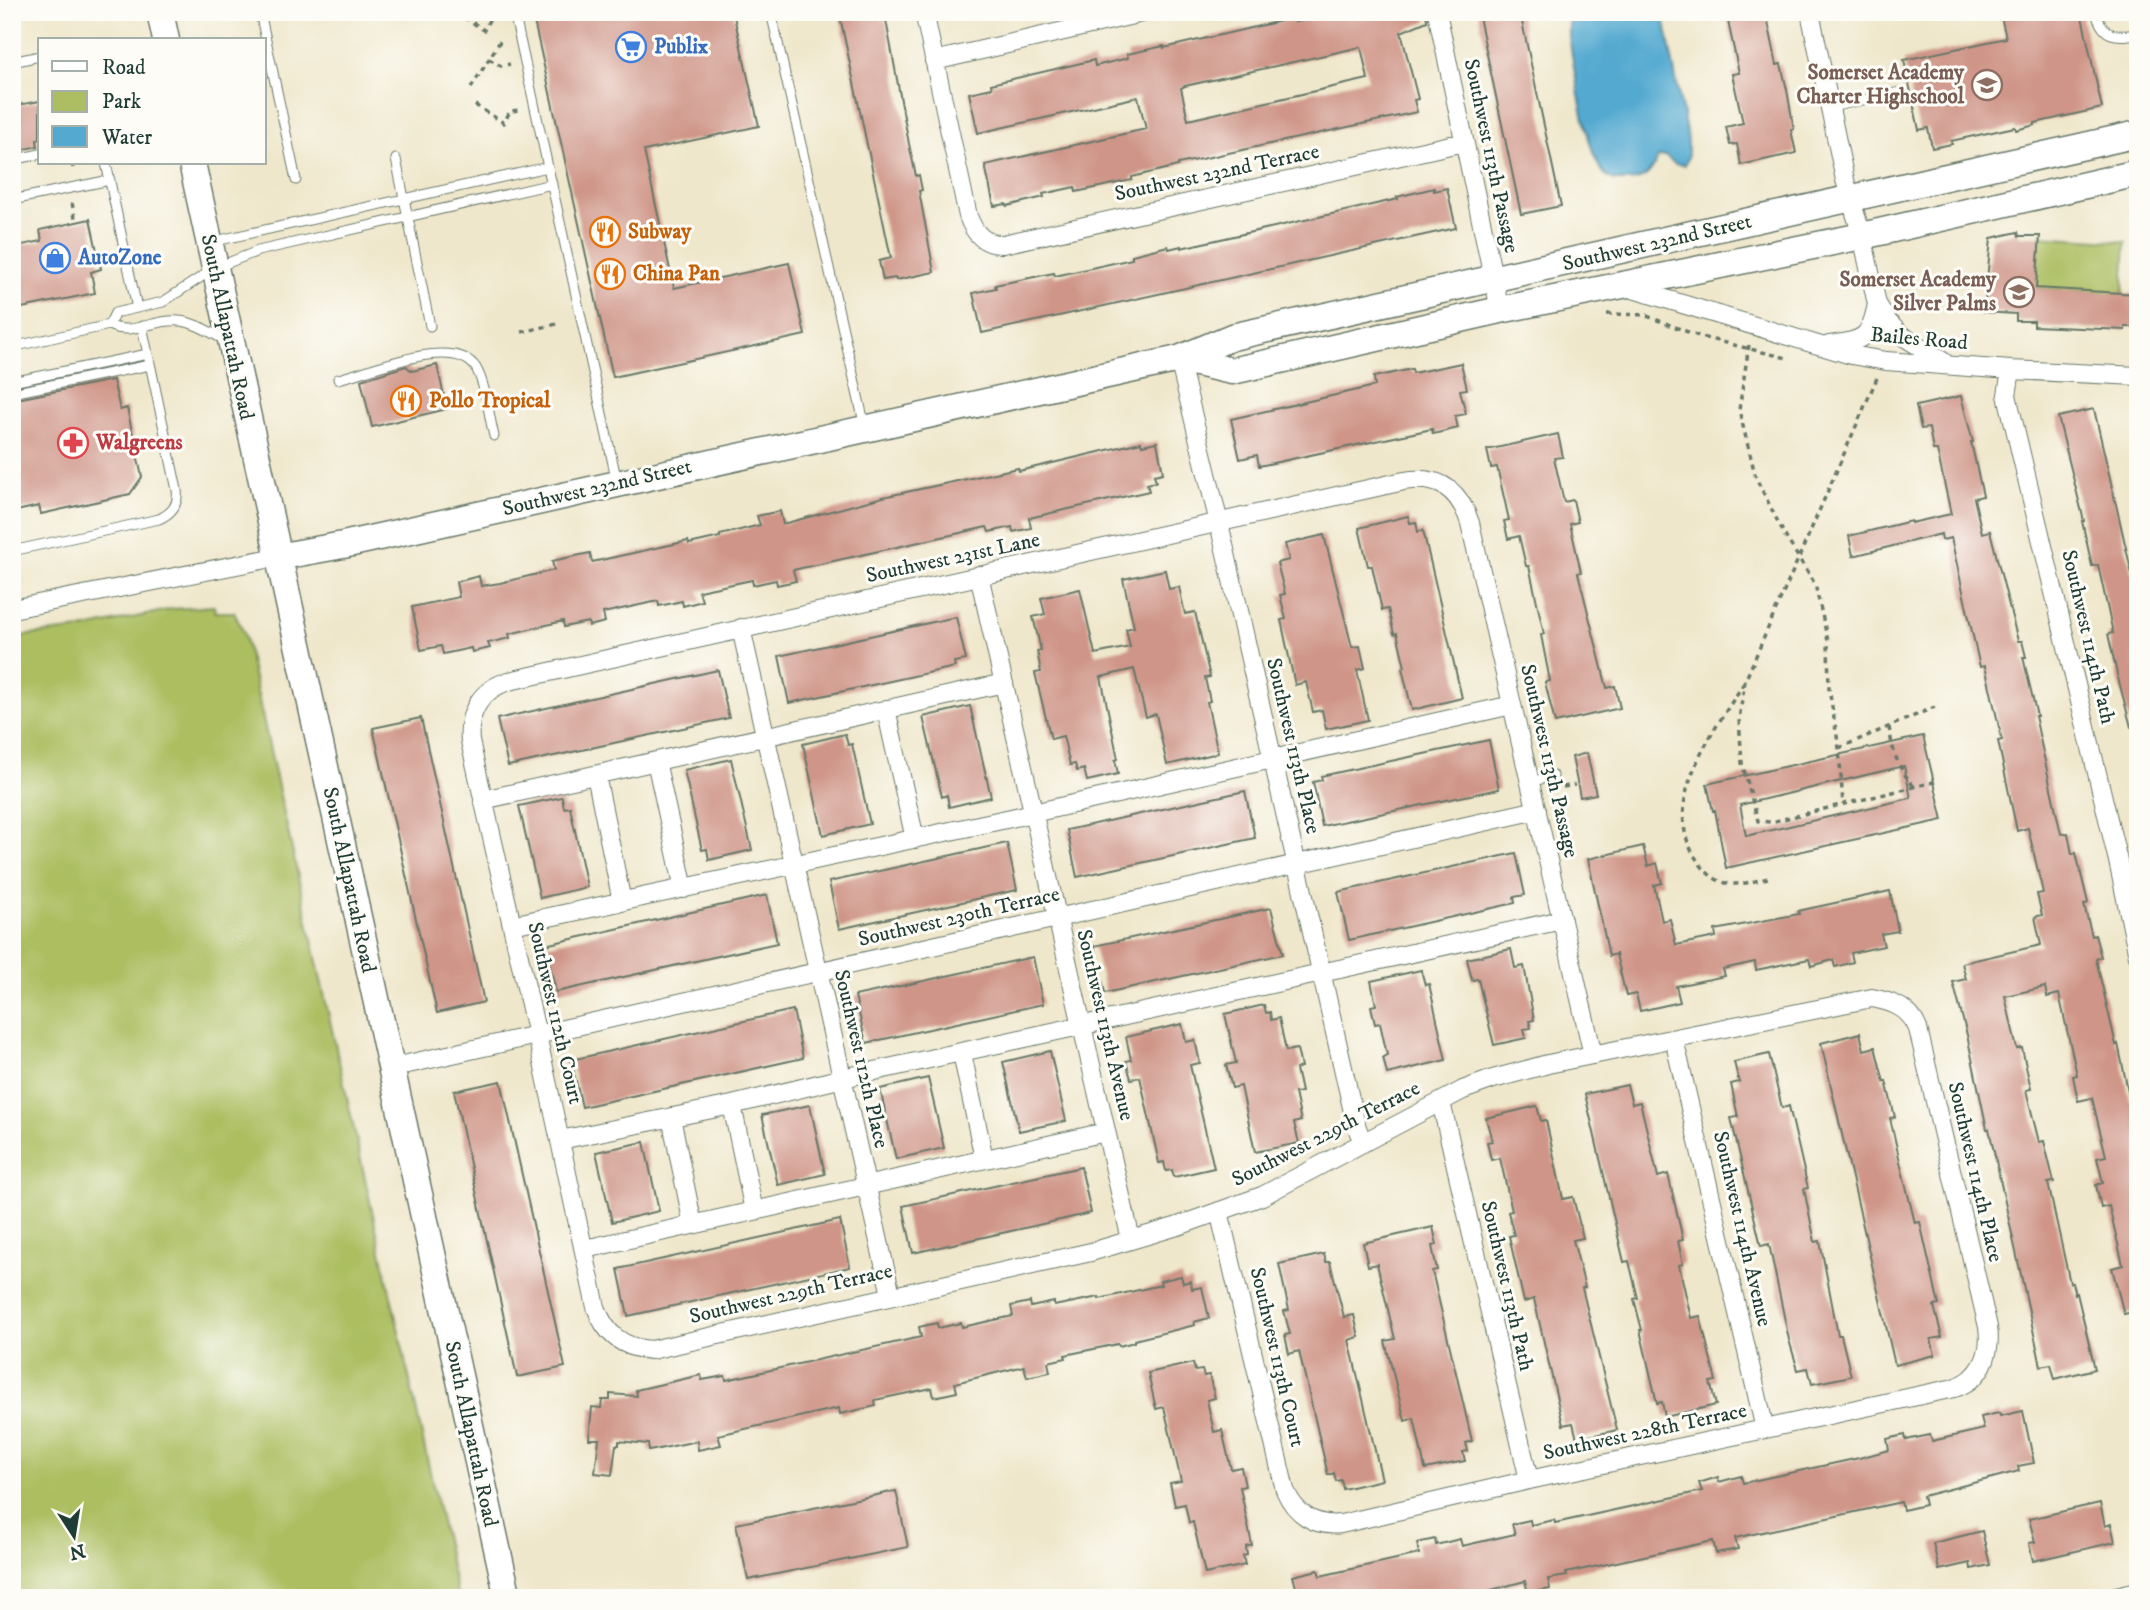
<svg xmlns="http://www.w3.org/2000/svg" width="2150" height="1610" font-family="'IM FELL DW Pica',serif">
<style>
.green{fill:#acbe61;stroke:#667e4a;stroke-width:2}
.water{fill:#53a9d0;stroke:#397382;stroke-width:2}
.building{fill:#cf9588;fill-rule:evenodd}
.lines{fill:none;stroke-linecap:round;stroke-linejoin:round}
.lane-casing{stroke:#687869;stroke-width:11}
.street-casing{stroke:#687869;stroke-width:20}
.secondary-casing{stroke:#687869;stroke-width:29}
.path{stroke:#687869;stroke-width:3.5;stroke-dasharray:5 5;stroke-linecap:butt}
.lane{stroke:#fff;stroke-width:9}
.street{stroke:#fff;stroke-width:18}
.secondary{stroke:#fff;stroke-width:26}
.labels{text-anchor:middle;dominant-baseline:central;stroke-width:6;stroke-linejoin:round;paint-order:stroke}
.shop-label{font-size:21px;font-weight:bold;fill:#366cbe;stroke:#fdfcf7;text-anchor:start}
.education-label{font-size:21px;font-weight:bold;fill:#785e54;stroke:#fdfcf7;text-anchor:end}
.street-label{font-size:21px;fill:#1f3d34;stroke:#fdfcf7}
.food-label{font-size:21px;font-weight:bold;fill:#c56008;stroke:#fdfcf7;text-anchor:start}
.health-label{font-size:21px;font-weight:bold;fill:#be3a42;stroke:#fdfcf7;text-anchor:start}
</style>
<rect width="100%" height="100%" fill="#fdfcf7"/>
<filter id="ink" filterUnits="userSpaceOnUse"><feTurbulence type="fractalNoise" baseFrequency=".0143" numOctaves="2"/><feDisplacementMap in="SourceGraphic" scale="14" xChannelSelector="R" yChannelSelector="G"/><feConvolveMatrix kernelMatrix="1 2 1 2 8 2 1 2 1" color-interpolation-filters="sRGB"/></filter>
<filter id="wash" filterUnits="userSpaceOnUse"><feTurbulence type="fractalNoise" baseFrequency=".00686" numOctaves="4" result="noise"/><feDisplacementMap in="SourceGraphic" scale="28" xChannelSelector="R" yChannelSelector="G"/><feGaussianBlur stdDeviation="1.57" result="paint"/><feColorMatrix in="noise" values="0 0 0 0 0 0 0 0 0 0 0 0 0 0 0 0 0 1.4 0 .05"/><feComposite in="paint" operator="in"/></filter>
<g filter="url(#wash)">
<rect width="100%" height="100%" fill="#efe7cb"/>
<path class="green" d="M2040,236l86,6 -3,52 -87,-6z
M214,606l1,6h19l10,21 214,965h-446v-961l70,-8 90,-20z"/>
<path class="water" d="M1572,12h91l25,129v16l-3,8 -10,-1 -10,-8 -7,1c-7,16 -13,24 -31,24 -10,0 -18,-1 -24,-9 -17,-20 -29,-106 -34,-135v-14z"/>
<g id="blocks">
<path class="building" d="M532,12h201l26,114 -115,25 30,137 115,-25 16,72 -192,42z
M839,12h41l2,9 4,-1 23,124 7,32 3,-1 3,15 -3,1 15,81 -38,8 -1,-2 -12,2 -4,-19 12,-3z
M1339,12h57l1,6 29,-6 1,9 -26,11 17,67 -4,1 3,12 -239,52v2l-46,11v3l-56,12 -1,-5 -32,7 1,3 -37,9 -1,-2 -12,2 -9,-41 161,-36 -8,-32 -160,36 -9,-40 23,-5 -1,-4 103,-24 1,6 33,-8 -1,-4 37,-8v2l130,-30 1,4zM1361,47l7,32 -180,41 -7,-32 4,-2z
M1478,12h42l41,194 -40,8z
M1726,12h40l11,53 4,-1 6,26 7,39 -3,1 5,23 -55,12 -4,-21 -7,1 -4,-18 17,-4 -11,-49 7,-1z
M2000,12h81l21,96 -67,15v2l-19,5 -1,-3 -64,14 1,3 -20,4 -4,-20 -9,2 -15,-70 102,-22z
M40,101v38l-3,1 1,6 -26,6v-46z
M1434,188v3l13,-3 9,40 -474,105 -9,-40 23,-5 -1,-3 59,-12 1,3 77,-17v-4l36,-9 1,3 12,-3v2l217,-49 -1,-2z
M90,219l11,50 -10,3 4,21 -83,17v-63l30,-6 -2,-11z
M2018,232l1,4h21l-4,52 102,6v33h-13v3l-91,-4v-5h-18v-7l-32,-2 7,-74z
M1461,363l6,26 -7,1 6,24 -11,2 3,12 -25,6 -1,-5 -173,37 -2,-11 -17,4 -9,-40 144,-33 -1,-9 38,-8 1,4z
M437,365l10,44 -75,18 -11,-47 45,-14 6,5z
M113,380l7,30 7,-2 15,69 -12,17 -89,20 -2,-8 -27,6v-112z
M1961,396l12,46h-2l12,54 -9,2 8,35 8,-2 28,110h4l4,16h-3l14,59h-2l26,118 7,-1 4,21 4,-1 12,50 -4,2 8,31 3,-1 6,22 -5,2 20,86 2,-1 12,56 5,-1 3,13v199l-14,3 -12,-46 11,-3 -14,-59 -8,2 -5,-23 7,-2 -6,-25 9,-2 -14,-58 -14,3 -5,-25 4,-1 -18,-81 -12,3 -2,-10 -40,9 12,53 5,-1 9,41 -5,1 13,52 5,-1 10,41 -6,1 22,100h2l3,11 2,-1 18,76 -40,10 -4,-15 -10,2 -52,-237h-2l-20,-94 -14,-53 13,-3 -4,-16 79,-18 -6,-28 7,-2 -5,-21 6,-1 -15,-65 -11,3 -19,-90 4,-1 -17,-74 -5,1 -29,-129 -9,2 -1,-6 -88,22 -4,-20 62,-15v2l40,-9 -14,-64h-4l-4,-22 -8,1 -5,-23z
M2094,409l38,165 6,-1v154h-7l-14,-53 -9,-40 5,-1 -15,-68 -6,1 -10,-45h2l-26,-104z
M1558,434l5,23 -9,1 10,44 9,-2 5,22 -8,2 11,48 -3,1 29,115 8,-2 5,22 -65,15 -10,-41 5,-1 -9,-46 3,-1 -15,-68h-3l-7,-30 -11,3 -4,-18 5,-1 -4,-18 -8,-35 -6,1 -4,-18z
M1141,442l1,3 15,-3 6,31 -9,2 2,7 -9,2 2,7 -120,27 2,10 -18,4 -1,-5 -23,5 -2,-5 -117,26 -77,17 3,11 -19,4 -1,-5 -23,5 -1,-5 -53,11 3,10 -19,5 -1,-5 -23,5 -1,-5 -55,12 2,9 -16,4 -1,-4 -24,5 -1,-6 -54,13 1,4 -22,5 2,5 -18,4 -1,-4 -28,6 -2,-8 -20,4 -9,-43 47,-10 -3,-15 23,-6 2,10 19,-3 54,-13 -2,-9 38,-8 2,9 96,-21 1,3 31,-7v-2l40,-10 -3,-9 23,-5 3,13 100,-27 135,-29 1,3z
M1408,516l2,7 6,-1 2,10 5,-2 39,168 -50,12 -10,-42 3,-1 -8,-34 -3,1 -6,-25 -6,1 -10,-44h-4l-9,-38z
M1324,535l28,112 8,-1 5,22 -8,2 11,50 -42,9 -4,-19 -9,2 -7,-30 -11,3 -14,-65 5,-1 -6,-24 5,-1 -8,-31 12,-3 -4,-16z
M1165,570l4,19 10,-2 6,27 10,-2 15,65 -5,1 5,23 -3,1 11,51 -51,12 -11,-51 -10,3 -12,-48 -33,8 17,82 -3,1 3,14 -31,7 -3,-12 -7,2 -2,-7 -5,1 -7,-29 -12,3 -16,-66 6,-1 -4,-21 4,-1 -8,-33 12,-3 -4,-16 39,-9 15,65 35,-7 -4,-18 8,-2 -11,-48z
M956,617l10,43 -12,2 1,5 -166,36 -10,-47z
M718,670l11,48 -221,48 -11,-47z
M970,706l21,91 -42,10 -2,-12 -5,2 -19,-80z
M421,718l63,284 -47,11 -64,-285z
M845,734l3,11 4,-1 18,80 -47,11 -20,-91z
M1923,736l20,84 -217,48 -11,-58 -2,1 -6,-27zM1904,766l7,32 -165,38 -6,-31z
M1489,740l10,49 -177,37 -9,-44 9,-2 -1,-4z
M1587,753l9,41 -16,3 -8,-40z
M731,759l21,91 -43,10 -2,-11 -5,1 -18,-80z
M1245,791l10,47 -178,39 -10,-47z
M562,797l2,11 6,-1 17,80 -47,11 -21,-92z
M1007,843l10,47 -178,39 -10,-47z
M1643,846l5,20 9,-3 5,20 -8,2 8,36 8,-2 6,26 40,-8 -1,-7 84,-16 -1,-3 92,-20 8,40 -17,3 3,12 -33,7 2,9 -18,5 -2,-7 -22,6 -2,-7 -53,11 -1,-8 -32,7 2,7 -49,10 4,16 -40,9 -4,-17 -10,2 -10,-42 -7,2 -21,-97z
M1516,853l9,42 -11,2 1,6 -166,37 -11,-48z
M767,895l10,48 -221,49 -11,-47z
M1271,908l12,46 -178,39 -11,-47z
M1511,949l4,19 9,-2 10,54 -5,1 2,7 -7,1 2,9 -32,7 -16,-66 -6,1 -5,-21z
M1033,957l10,47 -177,39 -11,-47z
M1421,970l4,15 4,-1 17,76 -59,14 -4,-17 4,-2 -7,-32 -5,1 -4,-18 5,-1 -5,-24z
M1264,1005l2,8 4,-1 1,8 8,-2 7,33 11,-2 4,18 -5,2 5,23 -6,1 6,28 -7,2 5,20 -44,9 -14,-66 -9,2 -6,-23 10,-2 -11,-49z
M793,1010l10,48 -221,49 -11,-47z
M1182,1024l4,18 9,-2 5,23 -10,2 24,103 -40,9 -2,-7 -6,1 -2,-9 -5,1 -19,-86 -9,2 -5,-18 5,-1 -5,-23z
M1860,1033l4,17 11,-3 9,35 2,-1 9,36 -5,1 11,48 14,57 5,-1 19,83 -5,1 8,31 -11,2 4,16 -40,10 -74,-322z
M1050,1051l16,70 -47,10 -16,-69z
M1769,1054l13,54 7,-2 19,82 -4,1 11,53 5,-1 18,94h3l10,41 -39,8 -4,-16 -10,2 -9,-30 -20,-96 -8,2 -30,-128 7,-1 -7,-33 8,-2 -5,-20z
M928,1078l16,70 -48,11 -16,-70z
M501,1081l64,286 -48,10 -63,-286z
M1627,1085l5,19 8,-2 18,75 10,-3 15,66 -5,1 5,23 -4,1 12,53 9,-2 16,65 -6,1 6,23 -51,12 -3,-15 -5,1 -17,-73h2l-8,-31 4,-1 -9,-37 -5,1 -39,-168z
M810,1105l15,69 -47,11 -16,-70z
M1537,1106l4,15 5,-1 17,79 10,-2 10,41 -10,2 12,47 -3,1 35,142 -40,9 -4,-16 -10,2 -29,-126 -10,3 -15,-66 5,-1 -6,-23 4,-1 -12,-53 -9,2 -4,-18 5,-1 -6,-23z
M644,1142l15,69 -47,11 -16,-70z
M1081,1167l10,46 -178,40 -10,-47z
M840,1220l10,47 -222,49 -10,-47z
M1433,1227l4,18 -5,1 5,24 -5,1 40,170 -6,2 2,8 -5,1 2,9 -40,8 -11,-51 -9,3 -20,-80 10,-2 -18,-75 -9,2 -5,-23z
M1324,1254l2,8h4l14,55 10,-2 5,22 -10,3 33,140 -39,9 -2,-9 -5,1 -2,-8 -6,2 -29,-124 -10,3 -4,-19 5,-1 -6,-23 5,-1 -10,-46z
M1181,1276l2,7 8,-2 1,8 10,-2 7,31 -15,4 1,3 -61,15v2l-15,4 -1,-2 -53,11 1,3 -18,4 2,10 -23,5 -3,-11 -69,17 2,9 -23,5 -2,-9 -57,12 1,6 -36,8 -1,-6 -121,27 3,10 -23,5 -1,-9 -48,10 -1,-7 -29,-3v4h-3l-4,30 -17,-2 4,-34h-10l3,-32 9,1 1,-8h8v-6l27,2 -1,-6 65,-15 1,5 23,-4 1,4 195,-43 -2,-10 18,-4 1,5 23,-5 1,4 51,-11 -2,-10 19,-4 1,5 23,-5v4l45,-9v2l62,-14 -1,-4z
M1193,1363l2,8 7,-1 2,6 5,-1 6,23 -8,2 7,32 8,-2 9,39 10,-2 4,19 -5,1 12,58 -6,2 1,8 -4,1 2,9 -40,9 -12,-52 -4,1 -4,-19 -10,2 -5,-23 11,-2 -17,-74 -8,2 -8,-36z
M2023,1411l11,52 -16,3 1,5 -96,25 2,9 -22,5 -2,-8 -166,36 3,11 -22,4 -3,-12 -147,32 1,3 -19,3 2,10 -22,4 -3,-12 -64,17h-162l-6,-22 25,-6 2,6 99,-22 -2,-11 18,-4 1,6 24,-6 2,7 53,-12 -3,-10 18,-4 1,5 23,-5 1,3 147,-32 -3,-8 19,-6 1,5 22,-6 2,7 116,-25 30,-8 -2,-11 18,-4 1,5 24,-5 2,6 52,-12 -3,-12 18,-4 1,3z
M896,1491l12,56 -160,33 -12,-56z
M2100,1503l5,23 6,-2 4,18 -82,19 -4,-18 6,-1 -6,-23z
M1982,1531l8,34 -19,4 -1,-6 -31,7 -6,-27z"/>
</g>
</g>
<g filter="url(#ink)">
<use href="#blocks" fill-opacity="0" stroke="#687869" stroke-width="2"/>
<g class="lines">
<g class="lane-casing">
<path id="lane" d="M260,12l36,168
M514,12l103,470
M771,12l94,415
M2096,12c7,26 19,25 42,22
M12,62l28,-6
M1831,107l69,-15
M396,159l34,167
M12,160l28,-6
M106,163l31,145
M12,200l98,-20
M211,242l337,-75
M109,325l6,-12 48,-11 52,-34 43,-17 294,-67
M12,347l97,-22c23,12 45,-7 70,-4 16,1 32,12 46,19
M338,379c31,-7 116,-45 138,-11 10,17 13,49 18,68
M12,382l136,-28
M12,393l138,-28
M12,551l147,-32c13,-6 20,-14 18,-29l-35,-164
M1530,782l23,-6"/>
</g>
<g class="street-casing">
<path id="street" d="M924,12l44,204c6,17 16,29 35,28l461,-102
M1437,12l63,298
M1810,12l35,168 17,56 15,68 11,18 13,13 43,27
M934,61l212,-49
M1626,287l225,68 35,6 125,9 127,6
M1829,345c34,-5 41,-5 48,-41
M1179,359l40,164 137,602 7,18
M2011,370l-4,25 111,466 20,95
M979,575l152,665
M12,609l265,-52
M741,628l150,667
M886,709l29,130
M656,761l28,128
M596,775l26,127
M483,800l521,-117
M512,925l499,-107 501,-113
M1674,1039l91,390
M962,1053l22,106
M390,1068l1147,-258
M1441,1102l88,378
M732,1105l22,106
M671,1117l22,108
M560,1140l172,-35 111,-27 719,-158
M1219,1211l66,279c10,24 30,37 56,34l188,-44 425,-92c27,-8 38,-34 34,-61l-70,-298c-8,-21 -25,-27 -46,-31l-324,66 -55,15 -30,11 -201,106 -84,30 -87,26 -440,98c-29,-2 -46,-16 -55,-43l-59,-272 -67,-294c-3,-28 11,-52 39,-60l895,-200c35,-6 55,8 66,42l123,532
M585,1249l521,-117
M2107,1598l31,-7"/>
</g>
<g class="secondary-casing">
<path id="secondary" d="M160,12l6,28
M192,163l316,1435
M1179,359l53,12 268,-61 362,-74 276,-63
M277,557l66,-12 836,-186 53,-22 906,-203"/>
</g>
<path class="path" d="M456,12l28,18 6,-12 10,-2
M489,59l12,7 9,-2
M471,88l31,-50
M475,105l29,18 6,-12 11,-1
M72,163l2,9
M72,203l3,15
M1607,314l41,1
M1647,316l54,21 86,21
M522,332l39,-9
M1749,345l-10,65 17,68 29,58 30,48 13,57 1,48 10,59 4,57
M1877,378l-132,303 -6,38 3,44 16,58 13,1 167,-41
M1744,683c-31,50 -89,123 -44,181 20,27 40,21 68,14
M1889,727c4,27 8,38 25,60
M1839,748l96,-41
M1563,787l12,-2"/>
<use href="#lane" class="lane"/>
<use href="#street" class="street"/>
<use href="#secondary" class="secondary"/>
</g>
</g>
<defs>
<g id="supermarket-ring" transform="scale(1.575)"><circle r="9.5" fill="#fdfcf7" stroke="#3f7fe0" stroke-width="1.5"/><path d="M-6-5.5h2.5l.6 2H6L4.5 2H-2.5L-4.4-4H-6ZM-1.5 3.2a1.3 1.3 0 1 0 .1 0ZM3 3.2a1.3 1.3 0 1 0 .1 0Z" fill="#3f7fe0"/></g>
<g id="school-ring" transform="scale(1.575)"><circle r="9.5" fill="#fdfcf7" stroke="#8d6e63" stroke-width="1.5"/><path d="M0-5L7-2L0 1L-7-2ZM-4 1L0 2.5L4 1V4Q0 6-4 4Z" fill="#8d6e63"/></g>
<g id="restaurant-ring" transform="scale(1.575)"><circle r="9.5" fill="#fdfcf7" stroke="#e8710a" stroke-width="1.5"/><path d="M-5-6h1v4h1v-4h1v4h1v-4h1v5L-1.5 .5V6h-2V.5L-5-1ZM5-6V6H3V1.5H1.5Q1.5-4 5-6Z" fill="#e8710a"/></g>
<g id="shop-ring" transform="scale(1.575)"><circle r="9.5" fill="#fdfcf7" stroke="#3f7fe0" stroke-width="1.5"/><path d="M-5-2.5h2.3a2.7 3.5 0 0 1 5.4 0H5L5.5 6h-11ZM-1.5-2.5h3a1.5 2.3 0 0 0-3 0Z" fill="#3f7fe0"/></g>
<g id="pharmacy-ring" transform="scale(1.575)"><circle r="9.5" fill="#fdfcf7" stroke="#e0444e" stroke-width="1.5"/><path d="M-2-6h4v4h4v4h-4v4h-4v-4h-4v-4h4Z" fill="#e0444e"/></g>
</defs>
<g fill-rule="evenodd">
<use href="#supermarket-ring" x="631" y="47"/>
<use href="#school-ring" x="1987" y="85"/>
<use href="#restaurant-ring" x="605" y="232"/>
<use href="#shop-ring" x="55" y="258"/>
<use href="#restaurant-ring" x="610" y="274"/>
<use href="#school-ring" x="2019" y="292"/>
<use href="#restaurant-ring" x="406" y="401"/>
<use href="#pharmacy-ring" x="73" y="443"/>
</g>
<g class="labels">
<g class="shop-label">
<text x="654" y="47">Publix</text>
<text x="78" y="258">AutoZone</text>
</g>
<g class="education-label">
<text x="1964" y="73">Somerset Academy<tspan x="1964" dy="24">Charter Highschool</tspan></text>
<text x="1996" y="280">Somerset Academy<tspan x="1996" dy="24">Silver Palms</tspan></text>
</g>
<g class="street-label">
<text transform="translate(1491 156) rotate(78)">Southwest 113th Passage</text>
<text transform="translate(1217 173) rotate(-12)">Southwest 232nd Terrace</text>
<text transform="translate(1657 243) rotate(-13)">Southwest 232nd Street</text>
<text transform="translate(227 327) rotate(78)">South Allapattah Road</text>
<text transform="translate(1919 339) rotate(5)">Bailes Road</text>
<text transform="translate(597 488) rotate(-13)">Southwest 232nd Street</text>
<text transform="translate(953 558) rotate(-12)">Southwest 231st Lane</text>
<text transform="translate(2088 637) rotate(77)">Southwest 114th Path</text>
<text transform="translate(1293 746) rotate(77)">Southwest 113th Place</text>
<text transform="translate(1549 761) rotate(77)">Southwest 113th Passage</text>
<text transform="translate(349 880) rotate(78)">South Allapattah Road</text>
<text transform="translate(959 917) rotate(-13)">Southwest 230th Terrace</text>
<text transform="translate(555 1013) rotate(77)">Southwest 112th Court</text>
<text transform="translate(1105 1025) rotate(77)">Southwest 113th Avenue</text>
<text transform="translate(861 1059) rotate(77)">Southwest 112th Place</text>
<text transform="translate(1326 1134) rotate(-27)">Southwest 229th Terrace</text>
<text transform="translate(1975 1172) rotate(77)">Southwest 114th Place</text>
<text transform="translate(1742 1229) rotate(77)">Southwest 114th Avenue</text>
<text transform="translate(1507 1286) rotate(77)">Southwest 113th Path</text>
<text transform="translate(791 1294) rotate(-13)">Southwest 229th Terrace</text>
<text transform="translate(1277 1357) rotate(77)">Southwest 113th Court</text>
<text transform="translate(1645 1432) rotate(-12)">Southwest 228th Terrace</text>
<text transform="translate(471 1434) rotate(78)">South Allapattah Road</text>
</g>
<g class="food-label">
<text x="628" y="232">Subway</text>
<text x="633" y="274">China Pan</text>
<text x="429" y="401">Pollo Tropical</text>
</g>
<g class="health-label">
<text x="96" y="443">Walgreens</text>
</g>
</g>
<rect width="2150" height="1610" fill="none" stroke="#fdfcf7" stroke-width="42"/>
<rect x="38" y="38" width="228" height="126" fill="#fdfcf7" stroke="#a4b0a9" stroke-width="2"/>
<rect x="52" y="61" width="35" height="10" fill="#ffffff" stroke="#a4b0a9" stroke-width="2"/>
<text x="102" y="74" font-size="21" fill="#1f3d34">Road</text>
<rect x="52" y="91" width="35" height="21" fill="#acbe61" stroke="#a4b0a9" stroke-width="2"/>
<text x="102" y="108" font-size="21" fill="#1f3d34">Park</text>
<rect x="52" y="126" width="35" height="21" fill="#53a9d0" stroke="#a4b0a9" stroke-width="2"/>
<text x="102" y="144" font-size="21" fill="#1f3d34">Water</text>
<g transform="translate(74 1536) rotate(168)" stroke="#fdfcf7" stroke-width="5" paint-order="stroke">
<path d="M0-5L12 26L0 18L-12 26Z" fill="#1f3d34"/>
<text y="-10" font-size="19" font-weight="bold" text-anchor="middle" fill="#1f3d34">N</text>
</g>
</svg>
